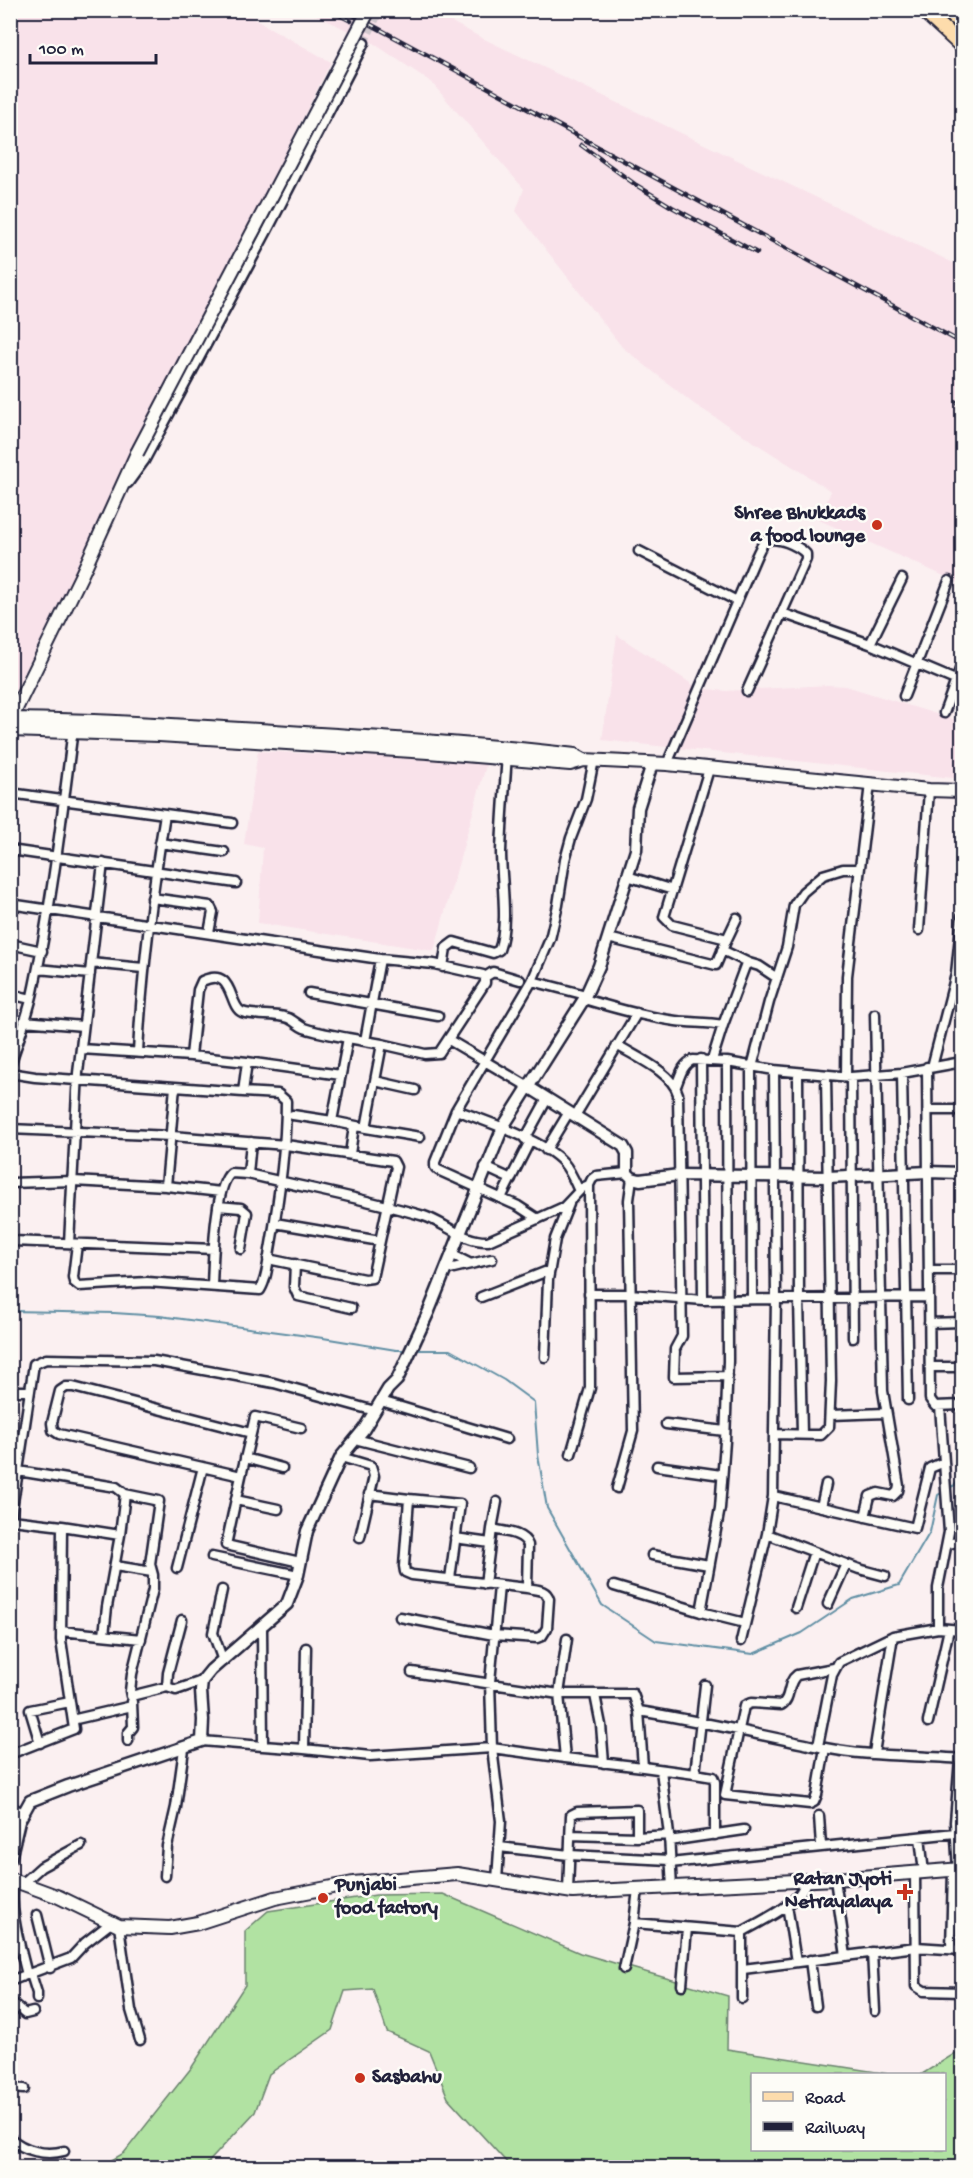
<svg xmlns="http://www.w3.org/2000/svg" width="973" height="2178" font-family="'Gochi Hand',sans-serif">
<style>
.built{fill:#f9e2ea}
.grass{fill:#b1e2a2;stroke:#6a826e;stroke-width:1.5}
.lines{fill:none;stroke-linecap:round;stroke-linejoin:round}
.stream{stroke:#618fa4;stroke-width:2}
.minor-tunnel{stroke:#d0c7cd;stroke-width:8;stroke-dasharray:8 4;stroke-linecap:butt}
.minor-casing{stroke:#22223b;stroke-width:13}
.tertiary-casing{stroke:#22223b;stroke-width:15}
.secondary-casing{stroke:#22223b;stroke-width:16}
.primary-casing{stroke:#22223b;stroke-width:18}
.minor{stroke:#fdfcf7;stroke-width:8}
.tertiary{stroke:#fdfcf7;stroke-width:10}
.secondary{stroke:#fdfcf7;stroke-width:12}
.primary{stroke:#fddcac;stroke-width:14}
.rail-casing{stroke:#22223b;stroke-width:4.5}
.rail{stroke:#fdfcf7;stroke-width:2;stroke-dasharray:7;stroke-linecap:butt}
.secondary-bridge-casing{stroke:#22223b;stroke-width:16;stroke-linecap:butt}
.secondary-bridge{stroke:#fdfcf7;stroke-width:12}
.poi-dot{fill:#c8321e;stroke:#fdfcf7;stroke-width:2}
.labels{text-anchor:middle;dominant-baseline:central;stroke-width:5;stroke-linejoin:round;paint-order:stroke}
.poi-label{font-size:20px;font-weight:bold;fill:#22223b;stroke:#fdfcf7;text-anchor:end}
</style>
<rect width="100%" height="100%" fill="#fbf0f1"/>
<filter id="ink" filterUnits="userSpaceOnUse"><feTurbulence type="fractalNoise" baseFrequency=".0167" numOctaves="2"/><feDisplacementMap in="SourceGraphic" scale="12" xChannelSelector="R" yChannelSelector="G"/><feConvolveMatrix kernelMatrix="1 2 1 2 8 2 1 2 1" color-interpolation-filters="sRGB"/></filter>
<g filter="url(#ink)">
<path class="built" d="M11,11h229l91,51 -320,637z
M308,11h123l51,27 480,229v317l-143,-64 12,-29 -137,-87 -72,-57 -106,-136 8,-22 -93,-107 -58,-39z
M617,635l81,53 28,3 102,-6 18,1 116,36v57l-360,-39z
M258,751l229,11 -53,189 -176,-28 5,-75 -19,-4z"/>
<path class="grass" d="M443,1894l137,59 148,43 -1,53 162,25h-137v76h192v-76h-22l40,-25v118h-451l-63,-69 -19,-47 -42,-19 -14,-43 -28,2 -13,39 -63,44 -14,38 -51,55 -106,1 26,-15 68,-86 53,-82v-54l23,-20 108,-16z"/>
<g class="lines">
<path class="stream" d="M10,1311l104,2 46,3 163,22 73,12h11
M416,1350h34l54,30 30,22 4,53 9,53 55,97 54,36 97,13 49,-21 51,-34 46,-14 31,-53 8,-37 6,-4
M949,1488l6,-3 7,-12"/>
<path class="minor-tunnel" d="M364,43l16,-33"/>
<g class="minor-casing">
<path id="minor" d="M128,483l16,-22 124,-232 96,-186
M639,551l98,50
M782,613l88,31 32,-65
M870,644l85,36
M904,696l45,-115
M944,713l18,-49
M667,764l89,-207c3,-6 5,-13 10,-16 10,-6 33,5 40,13v5l-59,132
M709,769l-45,148 8,8 55,14 10,-21
M10,793l155,21c-13,79 -23,158 -27,238
M165,814l67,9
M160,843l64,9
M10,850l226,33
M627,876l46,14
M152,898l58,8 3,6 -4,21
M10,904l370,55 54,5 49,11 2,2v6l-46,70 -14,1 -43,-10
M919,930l10,-140
M608,938l108,27 11,-26
M10,944l32,7
M722,950l27,13
M91,963l52,5
M443,967l3,-19 8,-6 39,11 6,-3c10,-27 2,-69 2,-98 1,-33 4,-66 6,-98
M38,969l52,5
M485,977l8,-5 27,8
M532,981l54,14
M309,993l129,23
M10,994l21,5
M584,999c30,9 61,18 92,22 16,2 31,1 47,4
M24,1021l59,5
M449,1040l78,46
M365,1041l-17,-3 -16,83 34,7 16,-84 -17,-3 15,-82
M617,1045c19,12 55,27 61,49l4,242 -7,13 -1,28 54,-1
M81,1049l110,7 7,-66 4,-9c32,-15 26,25 40,31 15,5 32,1 46,6 5,2 10,7 16,10 14,5 30,7 44,10
M191,1056l56,6
M701,1059l2,241
M712,1060l11,-35 22,-59 4,-3 10,3 18,12
M10,1066c8,-26 19,-52 24,-79 18,-85 28,-172 39,-258
M927,1067l3,332 5,7 27,-1
M932,1067l24,-93 6,-58
M10,1073l25,4 140,10
M798,1073l1,226 3,135
M902,1073l6,327
M851,1077l2,261
M846,1078l1,-102 23,-192
M375,1081l40,9
M676,1086c4,-9 6,-22 17,-26l34,2 47,8
M456,1110c29,11 87,30 107,52 7,8 12,20 16,29
M928,1110h34
M293,1115l39,6
M575,1116l62,-103
M366,1128l54,9
M10,1129l162,7 114,9 107,16 3,6 -24,111 -8,1 -96,-20
M525,1139l22,-40
M546,1150l23,-38
M350,1154l4,-28
M485,1167l26,12
M248,1174l3,-32
M10,1183l63,-2 93,5 55,6
M166,1186l9,-99 68,5 4,-30 94,13
M501,1198l29,-57
M218,1206l23,2 6,5 -6,36
M538,1219l-20,-13 -80,-36 -3,-3v-5l21,-52 76,-129 18,-42 8,-34 7,-45 6,-22 15,-39 8,-39
M275,1223l105,18
M12,1241l202,8
M69,1243l9,-170 25,-210
M77,1244l-4,33 1,5 5,4 68,-4 113,8c7,-11 8,-28 10,-40 9,-50 16,-98 16,-149l-8,-7 -35,-2
M451,1254l20,10
M295,1264l-1,23 4,9 53,12
M445,1270l47,-11
M930,1270h32
M212,1286c1,-22 2,-100 19,-113l17,1c59,14 118,25 176,42 21,7 40,26 64,25l76,-34 18,-19 7,-3
M589,1294h41l73,6 226,-3
M481,1297l69,-27
M752,1299l-1,-228 18,-69 18,-55 7,-42 9,-13 20,-17 20,-6h16
M929,1323l33,-1
M545,1357l3,-77 7,-41 14,-35
M930,1367h32
M10,1391h20
M381,1401l126,38
M831,1415l55,-2
M666,1424l59,7
M251,1433l-178,-46h-7l-6,4 -8,32 1,7 6,4 182,42 14,-59 46,11
M775,1434l46,1 8,-8 2,-46 -5,-305
M355,1439l114,29
M571,1454l19,-66 -1,-203 3,-6 4,-3 31,-3
M341,1457l30,9 3,10 -14,61
M245,1458l37,10
M657,1466l64,9
M241,1476l-15,69 74,17
M617,1488l16,-57 -4,-231 3,-22
M369,1494l40,5
M773,1496l142,32 15,-60 14,-6
M236,1500l42,9
M821,1507l5,-23
M865,1517l5,-21 8,-3 15,3 5,-5 1,-5 -16,-95 -8,-377
M62,1526l58,9 5,-41
M492,1529l5,-27
M767,1534l92,35 26,7
M455,1538l35,5
M948,1544l14,-3
M652,1555l57,10
M212,1557l86,18
M115,1566l37,6
M177,1568l26,-101
M450,1579l10,-75 -51,-5 -5,67 1,6 7,3 115,13 1,-43c-5,-13 -24,-13 -36,-16l-7,55
M614,1586l87,26 19,-104 5,-67 3,-80 -1,-299
M222,1590l-9,43 10,28
M828,1604l18,-40
M796,1608l18,-56
M701,1612l44,11
M400,1617l94,18 43,3 5,-2 5,-8 2,-29c-3,-10 -13,-9 -22,-11
M262,1627l1,119 41,3 2,-101
M938,1628v-40l11,-56 -9,-126
M61,1631l80,8
M104,1635l3,-28 13,-72
M741,1641l26,-107 6,-38 3,-197 -2,-229 77,7 51,-4 60,-11
M412,1672l147,22 8,-55
M202,1681l-26,9 -9,-3 -36,9 -1,-5 2,-17 21,-85v-14l-3,-11 9,-63 -34,-7 -9,-7 -98,-16 16,-107 12,-5 108,2 120,22 101,28
M167,1687l1,-14 14,-53
M595,1695l6,30 3,38
M639,1711l4,56 52,7 10,-89
M73,1721l3,-2 56,-13
M928,1722l21,-93
M128,1741v-8l5,-6 -1,-25
M202,1741l61,5
M40,1743l-10,-33 40,-8
M818,1746l14,-71 7,-13 54,-26 45,-8 24,2
M825,1748l-8,47 -3,7 -4,2 -85,-9 19,-89 7,-3 30,2c11,-7 5,-22 16,-30l37,-7
M304,1749l66,7 122,-8 73,10 -6,-64h74l6,17c63,10 124,25 186,37 44,9 92,7 137,11
M874,1753l19,-117
M10,1754l64,-25 -13,-89 1,-114 -50,-6 -1,-5 7,-44
M565,1758l78,9
M661,1770l8,65 3,53
M695,1774l18,3 2,5v53
M10,1807l13,6
M819,1816l2,30
M570,1835l67,2
M920,1837l4,36
M669,1841l75,-11
M499,1847l70,8 101,5
M670,1863l285,-30
M958,1870l-3,-48 5,-64
M915,1874l1,112 8,5 38,1
M165,1876l2,-30 9,-39 8,-58
M835,1879l11,77
M497,1880l4,-59 -9,-73 -2,-66 9,-96
M14,1881c-5,31 6,64 13,94
M22,1884l19,-17 40,-22
M568,1891l3,-76 6,-3 60,-2v27l32,-2
M787,1905l9,57
M37,1915l13,53
M634,1923l108,9v66
M119,1926l12,84 9,30
M742,1932c20,-12 60,-28 64,-52
M951,1949l2,-79
M872,1952l3,59
M810,1960l6,46
M624,1969l10,-46 4,-34
M743,1969l173,-22 46,3
M31,1974l6,19v6
M10,1981l61,-23 14,-15 27,-21
M682,1985l5,-57
M10,2001l15,13 8,-2
M10,2088l14,1
M10,2138c14,13 36,18 54,13"/>
</g>
<g class="tertiary-casing">
<path id="tertiary" d="M527,1086l96,60 4,7v20l5,5 8,2 39,-5 149,2 100,-5 34,1
M10,1859l9,-38 11,-20 38,-15 134,-45 1,-21 -2,-29 1,-10 9,-11 76,-66 11,-29 9,-44 34,-74 23,-28 24,-40 9,-9 32,-69 74,-184 81,-128 15,-33 37,-116 2,-42 14,-44"/>
</g>
<g class="secondary-casing">
<path id="secondary" d="M10,719c93,1 186,7 279,13 95,6 191,12 286,23l9,5
M10,721l72,-147 55,-121
M10,730l149,5 269,17 142,12 14,-4 83,4 262,26 33,1
M10,1879l49,18 60,29 51,2 28,-5 77,-25 78,-15 104,-9 116,18 262,-13 127,-10"/>
</g>
<g class="primary-casing">
<path id="primary" d="M923,10l39,36
M947,10l15,14"/>
</g>
<use href="#minor" class="minor"/>
<use href="#tertiary" class="tertiary"/>
<use href="#secondary" class="secondary"/>
<use href="#primary" class="primary"/>
<g class="rail-casing">
<path id="rail" d="M330,10l21,11
M344,10l618,333
M581,145l55,40 36,22 85,46
M957,402l5,3"/>
</g>
<use href="#rail" class="rail"/>
<g class="secondary-bridge-casing">
<path id="secondary-bridge" d="M137,453l232,-443"/>
</g>
<use href="#secondary-bridge" class="secondary-bridge"/>
</g>
</g>
<g class="poi-dot">
<circle cx="877" cy="525" r="6"/>
<path d="M902 1883h6v6h6v6h-6v6h-6v-6h-6v-6h6z"/>
<circle cx="323" cy="1898" r="6"/>
<circle cx="360" cy="2078" r="6"/>
</g>
<g class="labels">
<g class="poi-label">
<text x="865" y="514">Shree Bhukkads<tspan x="865" dy="23">a food lounge</tspan></text>
<text x="892" y="1880">Ratan Jyoti<tspan x="892" dy="23">Netrayalaya</tspan></text>
<text x="335" y="1886" text-anchor="start">Punjabi<tspan x="335" dy="23">food factory</tspan></text>
<text x="372" y="2078" text-anchor="start">Sasbahu</text>
</g>
</g>
<rect width="973" height="2178" fill="none" stroke="#fdfcf7" stroke-width="36"/>
<rect x="18" y="18" width="937" height="2142" fill="none" stroke="#22223b" stroke-width="2" filter="url(#ink)"/>
<rect x="751" y="2073" width="195" height="78" fill="#fdfcf7" stroke="#a5a5ac" stroke-width="1.5"/>
<rect x="763" y="2092" width="30" height="9" fill="#fddcac" stroke="#a5a5ac" stroke-width="1.5"/>
<text x="805" y="2103" font-size="18" fill="#22223b">Road</text>
<rect x="763" y="2122" width="30" height="9" fill="#22223b" stroke="#a5a5ac" stroke-width="1.5"/>
<text x="805" y="2133" font-size="18" fill="#22223b">Railway</text>
<path d="M30 54v9h126v-9" fill="none" stroke="#22223b" stroke-width="3"/>
<text x="39" y="54" font-size="18" fill="#22223b" stroke="#fdfcf7" stroke-width="4.5" paint-order="stroke">100 m</text>
</svg>
